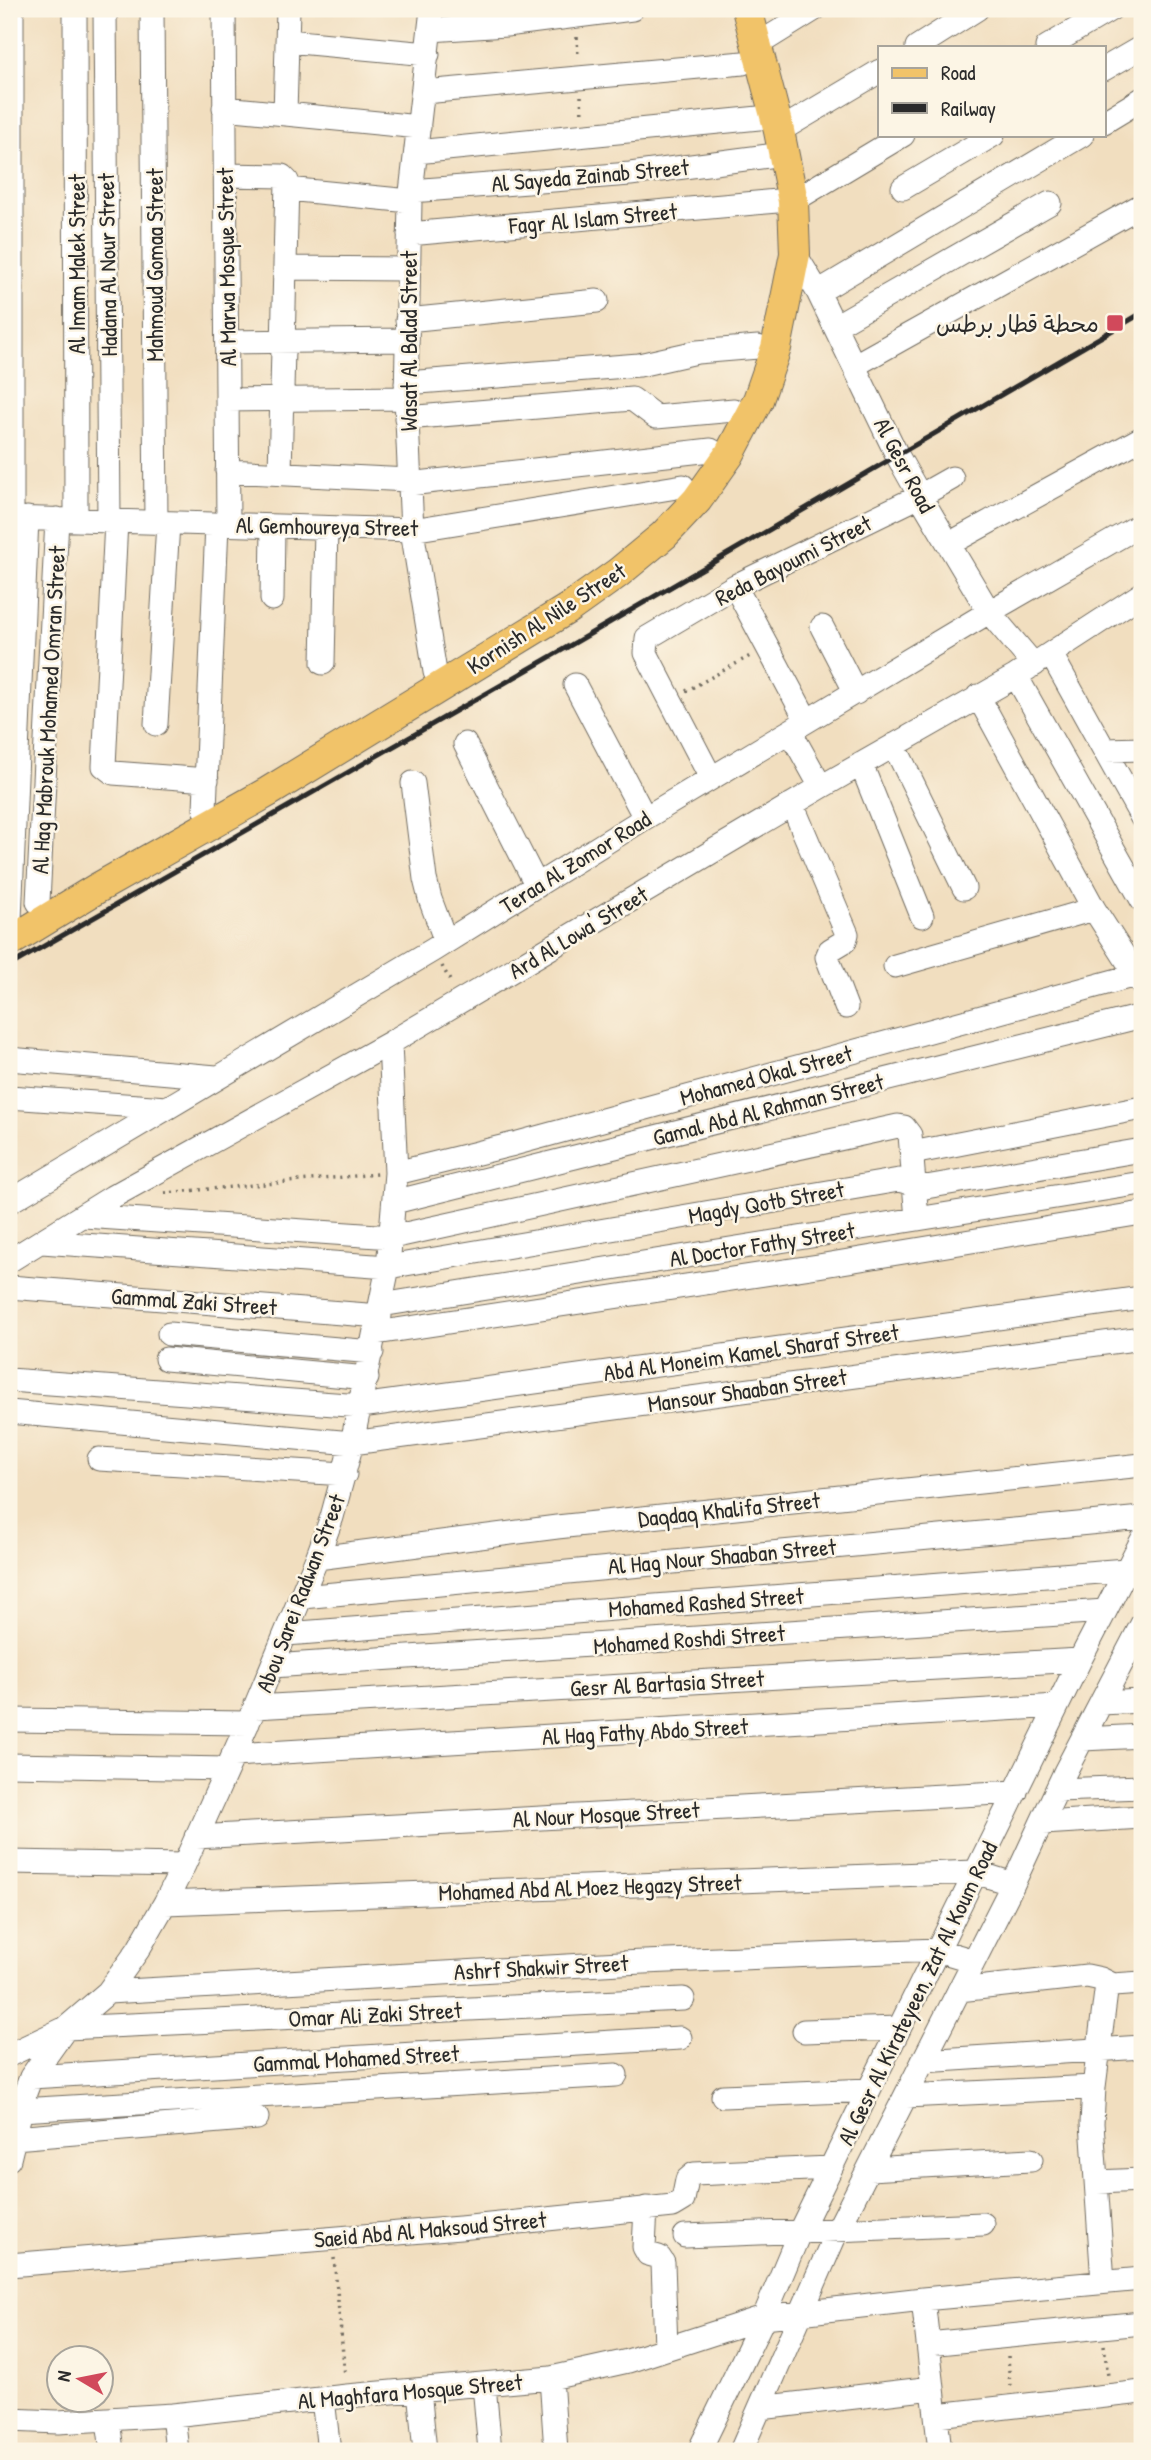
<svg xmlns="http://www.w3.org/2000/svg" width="1151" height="2460" font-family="'Patrick Hand','Playpen Sans Arabic',sans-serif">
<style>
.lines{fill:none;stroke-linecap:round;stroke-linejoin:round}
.minor-casing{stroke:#706a5f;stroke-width:25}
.major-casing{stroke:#706a5f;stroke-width:32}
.path{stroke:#706a5f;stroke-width:3.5;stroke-dasharray:2 5;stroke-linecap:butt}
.minor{stroke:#fff;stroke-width:23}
.major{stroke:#f1c369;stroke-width:30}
.rail{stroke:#2b2b2b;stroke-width:5}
.poi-dot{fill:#d1495b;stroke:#fcf5e5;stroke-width:2.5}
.labels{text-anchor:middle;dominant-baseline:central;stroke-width:5;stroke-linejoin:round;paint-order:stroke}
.street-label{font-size:23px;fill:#2b2b2b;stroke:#fcf5e5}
.poi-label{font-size:23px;fill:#2b2b2b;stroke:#fcf5e5;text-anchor:end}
</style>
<rect width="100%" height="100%" fill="#fcf5e5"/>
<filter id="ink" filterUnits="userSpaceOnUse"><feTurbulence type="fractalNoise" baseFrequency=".0143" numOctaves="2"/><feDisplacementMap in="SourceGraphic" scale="14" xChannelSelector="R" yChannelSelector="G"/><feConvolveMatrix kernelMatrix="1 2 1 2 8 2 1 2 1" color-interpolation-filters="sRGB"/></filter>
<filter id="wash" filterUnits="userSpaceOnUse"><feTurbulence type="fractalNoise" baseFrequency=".00686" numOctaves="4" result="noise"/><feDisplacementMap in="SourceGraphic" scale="28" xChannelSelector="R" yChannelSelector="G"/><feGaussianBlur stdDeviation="1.57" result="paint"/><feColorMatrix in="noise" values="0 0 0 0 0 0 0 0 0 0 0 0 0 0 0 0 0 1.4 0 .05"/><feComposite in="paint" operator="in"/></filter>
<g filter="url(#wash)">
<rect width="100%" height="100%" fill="#f1debf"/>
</g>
<g filter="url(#ink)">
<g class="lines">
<g class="minor-casing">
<path id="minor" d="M12,9v509
M75,9l1,511
M105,9l4,512
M152,9l4,513
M224,9l4,515
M432,9l-22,192 -4,197 6,132 23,142
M430,30l76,-5 126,-16
M287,41l141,13
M757,45l58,-36
M917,47l60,-38
M1047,47l64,-38
M1104,69l38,-22
M424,92l319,-29
M224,108l195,19
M285,114l3,-105
M1104,122l38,-23
M779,131l101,-60
M416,152l343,-34
M225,175l57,1 5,5 -7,292
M903,188l90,-53
M287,189l123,12
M411,191l219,-17 138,-18
M793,201l110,-66
M409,234l368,-33
M795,254l23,38 79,163 23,41 69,116 45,53
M285,268l123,1
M818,292l264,-157
M407,320l190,-19
M835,326l215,-123
M227,342l180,-2
M855,365l287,-160
M406,383l233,-18 58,-13 61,-5
M227,400l179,-2
M406,418l226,-19 24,18 78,-7
M227,471l182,9
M409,484l302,-34
M9,518l403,12 271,-44
M116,521l-12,245 9,7 94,7
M949,544l193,-106
M735,586l72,135
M272,599l1,-73
M822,627l34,66
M1051,654l91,164
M323,663l3,-135
M1016,676l126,224
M575,685l70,133
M978,696l116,213 48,75
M156,724l12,-201
M790,731l31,56
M465,744l72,142
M894,745l70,143
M1105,750l37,-1
M861,764l61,152
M711,778l-65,-125 1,-15 88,-52 185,-90 32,-18
M413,783l12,96 5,20 16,43
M792,804l55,130 -2,7 -15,9 -3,7 19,50
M205,809l12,-285
M38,902l19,-383
M10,919l17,-401
M895,966l199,-57
M9,1059l207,18
M9,1097l158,11
M912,1153l230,-45
M396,1173l118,-29 622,-169
M9,1202l424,-252 212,-132 344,-206 153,-88
M394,1202l748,-186
M84,1216l308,21 506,-111 6,1 6,8 7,84
M42,1242l346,25 511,-87 27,7 216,-37
M9,1261l103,-64 278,-154 431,-256 195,-111 126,-82
M9,1287l371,29
M381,1305l761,-122
M376,1333l442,-67 324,-53
M169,1334l203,18
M166,1359l201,19
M9,1380l352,26 781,-108
M9,1412l343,31 790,-105
M99,1459l246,15
M317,1558l240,-31 585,-62
M302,1597l840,-79
M286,1634l840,-64
M272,1666l833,-55
M1101,1703l41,-2
M255,1707l825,-47
M9,1720l239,3
M1083,1739l59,-3
M233,1755l824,-49
M9,1765l218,4
M1057,1790l85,-3
M1043,1823l99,-6
M196,1837l820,-45
M9,1862l175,3
M165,1903l810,-31 38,12
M959,1990l128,-14 14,3 12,6 29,-2
M108,1992l512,-29 317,-13 37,11
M804,2031l95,-3
M9,2055l57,-27 42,-36 30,-42 27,-47 19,-38 71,-158 62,-149 15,-41 20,-74 36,-176 8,-94 -6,-130
M923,2061l219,-14
M31,2077l649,-39
M723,2096l146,-6
M906,2096l188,-9
M20,2110l596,-35
M14,2138l243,-20
M9,2159l16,-66 6,-16 35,-49 617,-29
M869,2169l162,-9
M1097,2182l45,-2
M646,2208l-2,39 4,7 11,3 4,6 3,84
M685,2236l298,-12
M9,2265l451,-37 213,-22 10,-6 4,-20 7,-6 137,-6
M1103,2282l-11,-159 2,-36 13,-103
M923,2299l17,152
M928,2344l214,-21
M551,2378l5,73
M484,2385l6,66
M419,2390l6,61
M323,2399l6,52
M760,2408l173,-20
M173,2415l4,36
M937,2415l205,-23
M9,2420l49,2 115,-7 174,-19 204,-18 77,-17 136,-44 159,-18 219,-20
M108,2420l4,31
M699,2451l65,-134 36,-86 69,-141 211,-430 62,-120
M741,2451l96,-220 176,-347 52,-112 77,-148"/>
</g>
<g class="major-casing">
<path id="major" d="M9,942l87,-53 172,-97 301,-184 49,-35 46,-38 33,-35 32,-45 29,-55 18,-52 19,-94 -2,-53 -14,-70 -32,-122"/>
</g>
<path class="path" d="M577,37l1,20
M581,96l1,20
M686,691l64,-35
M442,966l10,18
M165,1193l212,-19
M334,2258l11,118
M1104,2345l4,31
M1008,2356l2,31"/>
<use href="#minor" class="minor"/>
<use href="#major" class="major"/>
<path class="rail" d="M9,966l555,-317 578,-336"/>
</g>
</g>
<rect class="poi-dot" x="1106" y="314" width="18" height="18" rx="3.5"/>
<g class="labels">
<g class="street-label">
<text transform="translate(590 175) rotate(-5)">Al Sayeda Zainab Street</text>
<text transform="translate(593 218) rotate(-5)">Fagr Al Islam Street</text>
<text transform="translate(76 264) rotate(-90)">Al Imam Malek Street</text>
<text transform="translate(107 265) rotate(-91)">Hadana Al Nour Street</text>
<text transform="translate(154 265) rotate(-90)">Mahmoud Gomaa Street</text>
<text transform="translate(226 267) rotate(-91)">Al Marwa Mosque Street</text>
<text transform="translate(408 341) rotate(-90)">Wasat Al Balad Street</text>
<text transform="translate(905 465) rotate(62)">Al Gesr Road</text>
<text transform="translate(327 526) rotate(1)">Al Gemhoureya Street</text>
<text transform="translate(793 560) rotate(-27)">Reda Bayoumi Street</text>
<text transform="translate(546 618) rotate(-33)">Kornish Al Nile Street</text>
<text transform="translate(48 710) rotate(-87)">Al Hag Mabrouk Mohamed Omran Street</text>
<text transform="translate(575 862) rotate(-32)">Teraa Al Zomor Road</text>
<text transform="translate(578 932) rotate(-31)">Ard Al Lowa' Street</text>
<text transform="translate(766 1075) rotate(-15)">Mohamed Okal Street</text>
<text transform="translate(768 1109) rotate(-14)">Gamal Abd Al Rahman Street</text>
<text transform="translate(766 1202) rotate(-10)">Magdy Qotb Street</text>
<text transform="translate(762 1244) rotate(-9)">Al Doctor Fathy Street</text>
<text transform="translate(194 1301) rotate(4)">Gammal Zaki Street</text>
<text transform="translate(751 1352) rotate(-8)">Abd Al Moneim Kamel Sharaf Street</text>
<text transform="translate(747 1390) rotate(-8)">Mansour Shaaban Street</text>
<text transform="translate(729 1509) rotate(-6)">Daqdaq Khalifa Street</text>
<text transform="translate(722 1556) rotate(-5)">Al Hag Nour Shaaban Street</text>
<text transform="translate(300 1593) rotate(-69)">Abou Sarei Radwan Street</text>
<text transform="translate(706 1602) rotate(-4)">Mohamed Rashed Street</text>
<text transform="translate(689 1639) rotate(-4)">Mohamed Roshdi Street</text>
<text transform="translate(667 1683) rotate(-3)">Gesr Al Bartasia Street</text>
<text transform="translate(645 1731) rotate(-3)">Al Hag Fathy Abdo Street</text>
<text transform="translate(606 1814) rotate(-3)">Al Nour Mosque Street</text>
<text transform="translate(590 1887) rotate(-2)">Mohamed Abd Al Moez Hegazy Street</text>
<text transform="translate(541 1967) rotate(-3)">Ashrf Shakwir Street</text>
<text transform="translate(917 1993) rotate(-64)">Al Gesr Al Kirateyeen, Zat Al Koum Road</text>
<text transform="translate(375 2014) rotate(-3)">Omar Ali Zaki Street</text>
<text transform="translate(356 2058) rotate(-3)">Gammal Mohamed Street</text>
<text transform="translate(430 2229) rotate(-5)">Saeid Abd Al Maksoud Street</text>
<text transform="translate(410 2391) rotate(-5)">Al Maghfara Mosque Street</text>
</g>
<g class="poi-label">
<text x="1099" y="323">محطة قطار برطس</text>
</g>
</g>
<rect width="1151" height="2460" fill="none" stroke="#fcf5e5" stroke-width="35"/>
<rect x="878" y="46" width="228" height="91" fill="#fcf5e5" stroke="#a8a49b" stroke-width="2"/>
<rect x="892" y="68" width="35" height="10" fill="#f1c369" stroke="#a8a49b" stroke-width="2"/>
<text x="941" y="80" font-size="21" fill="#2b2b2b">Road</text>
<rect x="892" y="103" width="35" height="10" fill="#2b2b2b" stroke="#a8a49b" stroke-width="2"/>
<text x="941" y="116" font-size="21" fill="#2b2b2b">Railway</text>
<g transform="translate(80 2379) rotate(280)"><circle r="33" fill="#fcf5e5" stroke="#a8a49b" stroke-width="2"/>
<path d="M0-5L12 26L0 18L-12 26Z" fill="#d1495b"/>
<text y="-10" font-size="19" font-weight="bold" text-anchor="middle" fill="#2b2b2b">N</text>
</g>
</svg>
